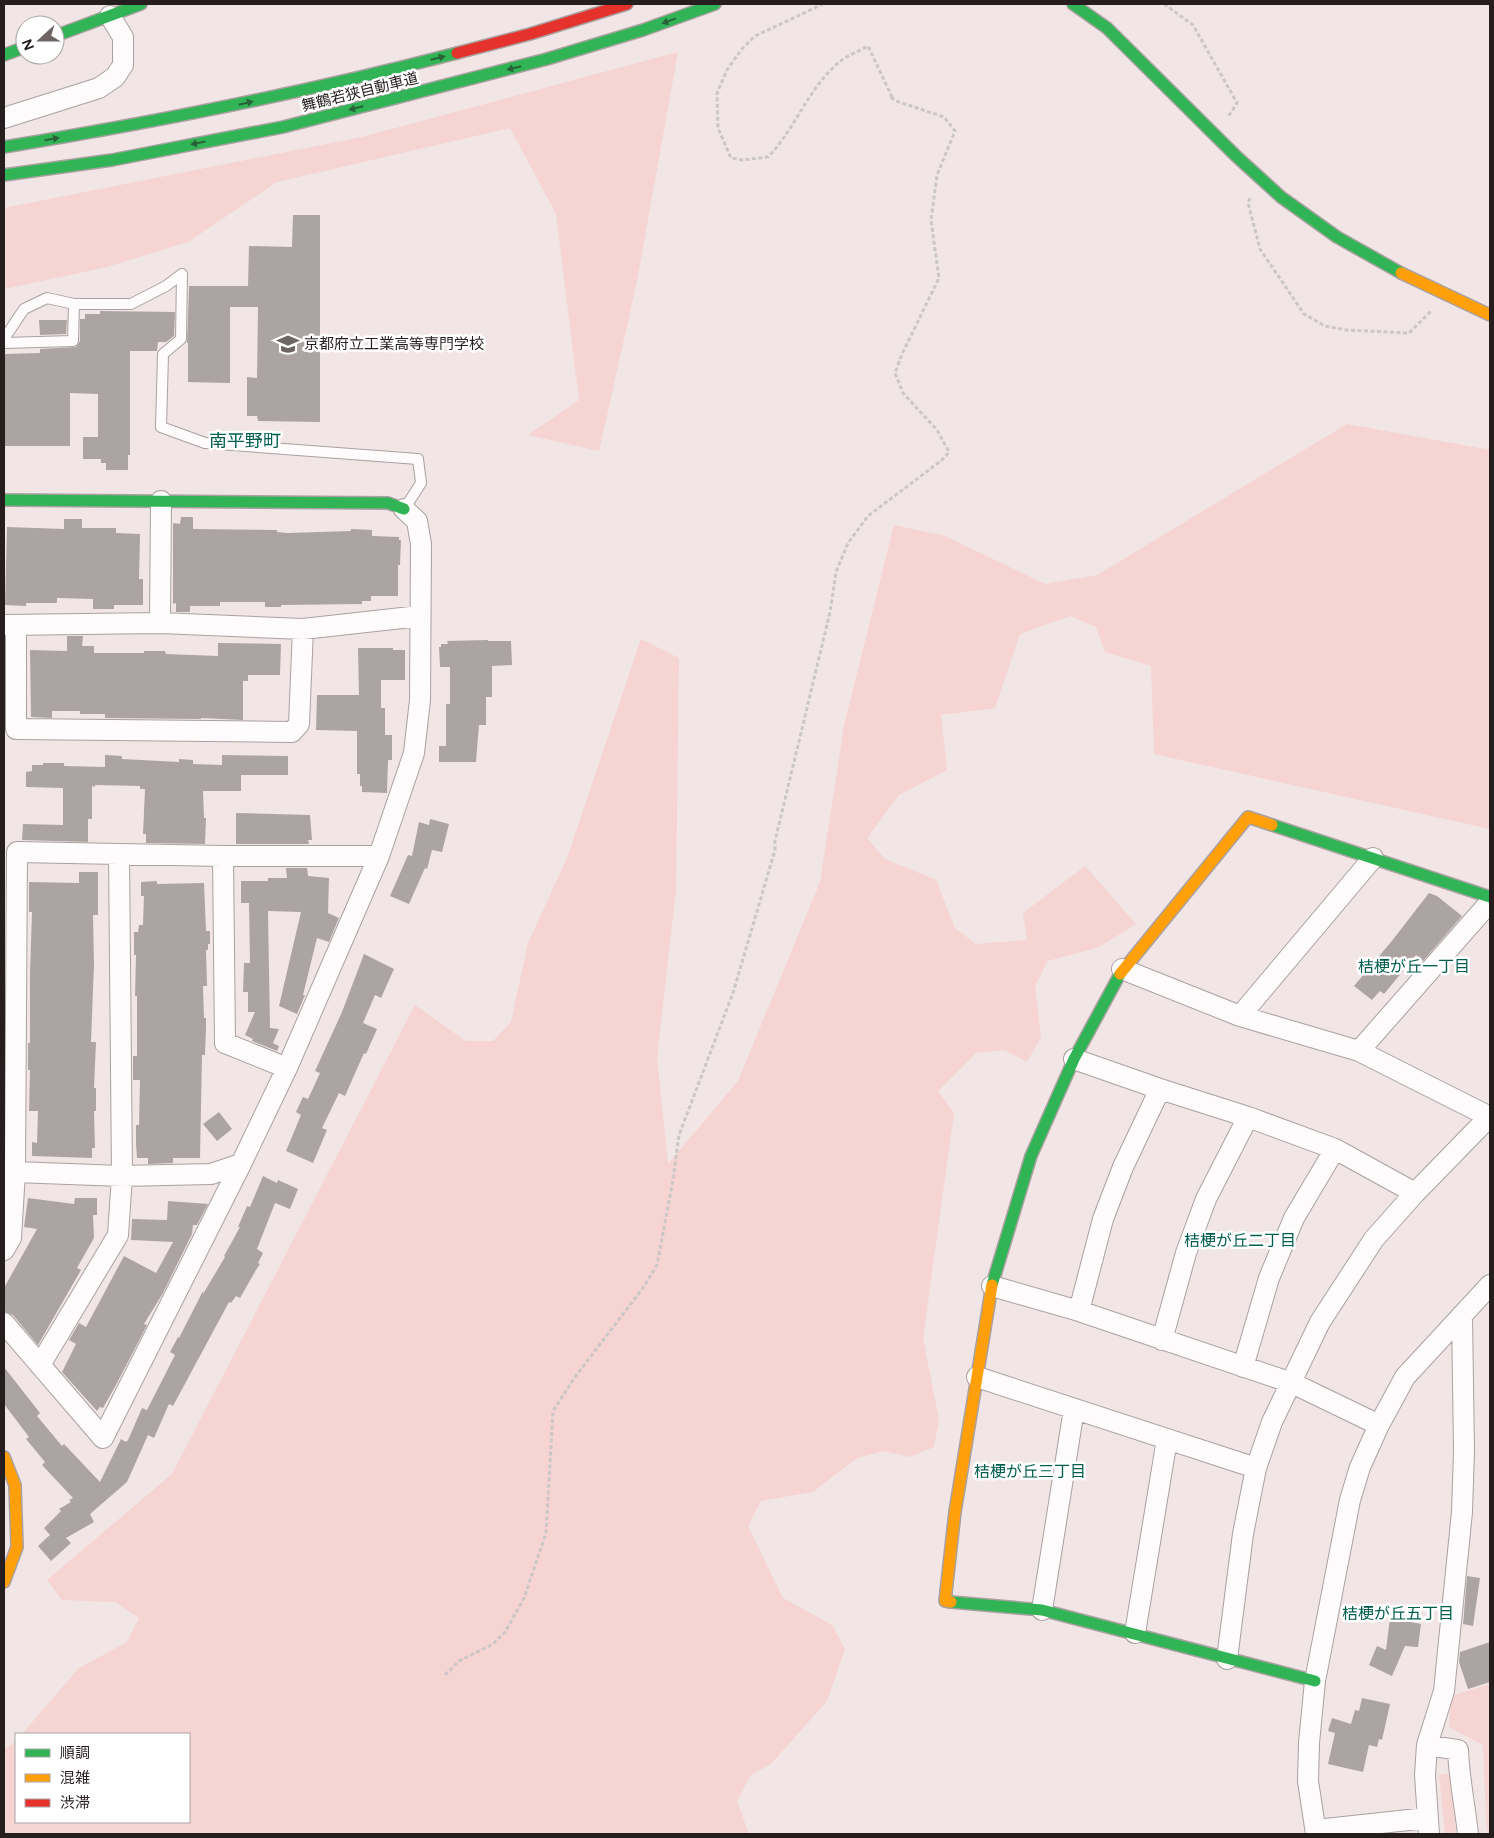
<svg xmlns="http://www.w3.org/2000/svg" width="1494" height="1838" font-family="Figtree,'Noto Sans JP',sans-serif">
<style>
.green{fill:#f5d4d2}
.building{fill:#aca4a3}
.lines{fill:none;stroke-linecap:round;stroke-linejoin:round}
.lane-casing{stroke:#a9a1a0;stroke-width:12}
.street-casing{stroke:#a9a1a0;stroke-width:22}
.fast-casing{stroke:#a9a1a0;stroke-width:14}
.slow-casing{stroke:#a9a1a0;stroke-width:14}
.jam-casing{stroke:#a9a1a0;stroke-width:14}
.path{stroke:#ccc7c7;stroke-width:3;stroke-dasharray:4 2.5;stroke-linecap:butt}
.lane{stroke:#fdfbfb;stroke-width:10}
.street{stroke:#fdfbfb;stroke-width:20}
.fast{stroke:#30b455;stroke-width:11}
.slow{stroke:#ff9f0a;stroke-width:11}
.jam{stroke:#e5322d;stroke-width:11}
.oneway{fill:#2a6237}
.labels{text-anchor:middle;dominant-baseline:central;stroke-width:5;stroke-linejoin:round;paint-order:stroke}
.street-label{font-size:15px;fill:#261e1e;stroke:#fff}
.poi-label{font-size:15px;fill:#261e1e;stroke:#fff;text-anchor:start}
.neighbourhood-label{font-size:16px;fill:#005e4f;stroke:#fff}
.quarter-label{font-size:18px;fill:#005e4f;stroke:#fff}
</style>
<rect width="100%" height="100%" fill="#f1e6e5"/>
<path class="green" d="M678,52l-41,229 -38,170 -71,-16 51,-35 -23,-186 -46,-86 -233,54 -89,60 -81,25 -103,22v-81l358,-71z
M1347,424l143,26v379l-336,-75 -3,-88 -46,-14 -9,-25 -26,-11 -50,18 -25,74 -54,7 6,55 -48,25 -32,43 18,21 51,21 19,48 21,16 51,-4 -4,-27 62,-47 51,58 -37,23 -51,14 -13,25 6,51 -14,25 -23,-12 -28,3 -38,38 16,22 -31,225 16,82 -5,27 -24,10 -27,-6 -26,7 -44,34 -52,9 -13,25 35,72 49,27 13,24 -18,52 -55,62 -22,13 -13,25 12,33h-745v-85l12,-8v81h173v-88h-167l57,-66 48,-26 12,-24 -23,-16 -54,-2 -15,-20 125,-106 243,-469 51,36h27l18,-19 17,-79 39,-85 74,-219 38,19 -3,232 -19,167 11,107 70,-83 82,-199 24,-156 50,-201 51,11 100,48 52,-9z
M1490,1684v150h-2l-2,-12 -3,-77 -34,-18 2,-31z
M1451,1773l5,61h-11l-6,-59z"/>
<path class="building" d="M293,215h27v207l-62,-1 -1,-5h-10v-39l10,1 1,-71h-28v76l-42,-1v-39h-1l2,-57h59l1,-40 43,1z
M100,311l75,1 -1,24 -8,6h-8l-1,9h-27v104h-2v15h-22v-7h-5v-4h-18v-22h15v-43l-28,-1v53h-66v-92l36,-1v-4l36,-2 4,-6v-22h5v-5h15z
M39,320h28l-1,14 -26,1z
M181,517h12v12l84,1v2l10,1 64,-2v-2l21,1v6l27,1v3h2l-1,25h-2v31h-27v5h-9v3l-81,1v2h-16v-5h-45v4h-30v6h-14v-9l-3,1v-81l7,1z
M64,519h18v9h34v5l24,1 -1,45h4v26h-29v4h-21v-10l-36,-1v5h-31v3l-21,-1 2,-78 57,2z
M67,636h16l-1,10h12v7h50v-2h21l1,3 52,2v-13l63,1 -1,31h-32v6h-5v39l-42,-2v1l-96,-1v-4h-25v-3h-28v7l-21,-1 -1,-67 37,1z
M488,640v1h23l1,24 -20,1v31h-6v28h-7l-3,37h-37v-16h7v-42h4v-37h-10l-1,-20h2v-3h7l-1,-3z
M358,648h35v2h12v30h-24v28h4v27h7v25h-4l-1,33 -25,-1v-6h-2v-12h-3v-43l-41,-1 1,-35h42z
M105,755l17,1v3l57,3v-3l14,1v4l29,1v-10l66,1v19h-47v16h-38l1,27h2l-1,26 -59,-1v-9h-3l2,-45h-5v-3l-45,-1v2l-3,-1v33h-4v23l-66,-2 1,-16 40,1v-37l-37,-1v-15l6,-1v-6h11v-2h21v3l41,1z
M236,813l74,2 2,25h-4l1,4h-73z
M430,819l19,5 -7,28 -10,-2 -5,19 -2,-1 -16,36 -19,-8 18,-41 4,1 7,-34 10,3z
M286,868h21l1,8 21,2 -1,35 11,5 -10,24 -12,-4 -14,57h2l-8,19 -18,-8 22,-94 -33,-1 2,117 9,1 -6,14 6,3 -2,5 -25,-10 1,-2 -8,-4 10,-23h-7v-20h-5l1,-29h6l-1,-60h-8v-22h27v-3h19z
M79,872h19v43h-5l1,49 -3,78h5l-2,46h2v23h-2l1,37h-3v10l-60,-2v-14l5,1 1,-32h-9l1,-41h-2v-27h2v-70l2,-61h-3v-30l50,1z
M157,881v3l47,-1 2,48h4v13h-2v6h-2l1,36h-4l1,32h2v9l-1,28h-3l-2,103h-27v5l-25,1v-6h-11l-1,-14v-19h3l1,-45h-7v-24h4v-60h-2l1,-41h-2v-23h4l1,-7h4l1,-29h-3v-14z
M1429,893l8,3 25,20 -39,45 -7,-6 -32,39 -4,-3 -8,9 -18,-14 37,-44z
M364,954l30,15 -13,29 -6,-3 -12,28 14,6 -11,25 -2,-1 -19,43 -6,-3 -17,35 5,2 -14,33 -27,-12 15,-36 -5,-3 7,-15 5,2 12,-26 -5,-2 27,-59z
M219,1112l13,17 -15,12 -14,-17z
M263,1176l14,7 1,-3 20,9 -8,20 -15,-6 -18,46 6,4 -5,10 2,1 -4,6 -16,28 -4,-2 -5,7 -2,-1 -56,104 -4,-2 -15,34 -6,-3 -21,47 -37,32 4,8 -28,16 5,5 -20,18 -13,-15 12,-11 -6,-7 17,-17 -2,-2 12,-7 -2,-2 4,-2 -31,-33 3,-3 -19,-23 3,-2 -25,-33v-37l36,46 -3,3 25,30 2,-2 36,38 21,-43 5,3 2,-2 14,-32 5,2 28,-55 -5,-3 8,-15 1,1 24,-47v3l22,-37 -1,-1 16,-29h-2l9,-21 3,1z
M28,1198l46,6 1,-6h22v17h-4l1,23 -17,30 4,2 -43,75 -25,-30 -9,-4v-23l33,-59 -13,-2z
M168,1201l40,3 -11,21h-4l-1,9 -29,59 -19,31 3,1 -31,60 -13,23 -3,-1 -3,4 -35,-39 14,-28 -7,-4 10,-17 7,4 38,-71 32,17 17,-31 -42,-2 1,-21 35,1z
M1467,1576l13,2 -7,48 -10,-2z
M1390,1618l31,6 -3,23 -13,-1 -13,30 -23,-11 8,-19 9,4z
M1490,1642v40l-22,7 -9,-27 1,-10z
M1362,1698l28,6 -8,36 -3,-1 -2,8 -8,-2 -6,27 -35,-8 7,-31 -7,-2 4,-13 19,6 4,-14 4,1z"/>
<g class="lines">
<g class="lane-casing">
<path id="lane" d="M4,339l20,-30 23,-11 27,6h57l35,-18 16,-12 -1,65 -18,15 -2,73 44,16 213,16 3,24 -16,25
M4,343l69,-2 1,-37"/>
</g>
<g class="street-casing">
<path id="street" d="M4,118l95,-30 16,-11 8,-12v-28l-13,-21
M160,623l1,-122
M4,625l156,-2 143,6 117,-13
M16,625v104l276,3 7,-8 4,-95
M223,856l2,187 62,25
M1122,969l118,47 119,35 131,66
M1240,1016l133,-158
M1359,1051l131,-149
M1074,1059l86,30 88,28 87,32 80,44
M4,1174l11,-2 107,4 89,-2 30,-10 46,-96 92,-212 35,-103 6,-53 1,-156 -4,-23 -13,-12
M4,1250l7,-12 4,-66 2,-320 206,4h156
M992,1286l87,25 213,72 87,42
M1079,1311l24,-92 20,-52 37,-78
M4,1323l99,115 138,-274
M1162,1340l24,-87 20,-54 42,-82
M40,1365l78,-130 4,-59 -3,-322
M1243,1367l26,-89 25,-60 41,-69
M977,1377l279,91
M1042,1610l32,-201
M1135,1633l32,-194
M1227,1659l16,-125 13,-66 16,-46 48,-100 54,-83 41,-46 75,-77
M1427,1745l31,5c1,28 7,56 10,84
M1316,1830l111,-12
M1316,1834l-8,-53 1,-38 6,-62 35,-181 10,-33 19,-42 26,-48 85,-92
M1429,1834l-4,-59 2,-30 17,-54 18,-179 2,-61 -2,-136"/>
</g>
<g class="fast-casing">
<path id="fast" d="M1073,4l34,24 129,128 45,41 56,40 64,36
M55,36l86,-32
M4,55l21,-8
M4,147c152,-25 304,-55 453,-94
M4,175l108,-15 171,-33 264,-68 96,-29 72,-26
M4,500l384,3 16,6
M1272,825l218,72
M992,1285l39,-129 43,-97 46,-85
M951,1602l91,8 273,71"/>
</g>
<g class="slow-casing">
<path id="slow" d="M1401,273l89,42
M1120,974l128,-157 24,8
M4,1457l11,28 2,62 -13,35
M951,1602l-6,-1 10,-89 37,-227"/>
</g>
<g class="jam-casing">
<path id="jam" d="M457,53l73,-19 97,-30"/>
</g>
<path class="path" d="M1164,4l29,21 44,78 -9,14
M1250,198l-2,5 12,46 44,65 21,12 21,4 63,3 22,-22
M445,1675l14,-14 34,-17 12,-12 19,-34 22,-65 7,-122 22,-34 68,-89 14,-23 16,-85 6,-45 54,-142 42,-143v-9l55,-229 6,-40 12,-29 20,-27 74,-56 7,-8 -12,-22 -34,-37 -8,-20 7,-19 37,-76 -8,-58 6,-45 18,-44 -11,-14 -45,-15 -9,-5h2l-24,-51c-9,5 -22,10 -30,17 -30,26 -43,66 -70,94l-26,3 -11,-2 -13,-30 -1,-35 10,-23 14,-20 14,-14 68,-32"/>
<use href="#lane" class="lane"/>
<use href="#street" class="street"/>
<use href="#fast" class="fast"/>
<use href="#slow" class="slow"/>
<use href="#jam" class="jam"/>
</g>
<defs><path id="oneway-solid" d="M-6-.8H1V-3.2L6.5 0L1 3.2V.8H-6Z" transform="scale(1.25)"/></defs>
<g class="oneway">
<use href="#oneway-solid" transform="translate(669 21) rotate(160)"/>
<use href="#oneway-solid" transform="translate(438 58) rotate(-14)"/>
<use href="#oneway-solid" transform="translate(514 68) rotate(166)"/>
<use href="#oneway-solid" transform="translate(246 103) rotate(-13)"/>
<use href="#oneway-solid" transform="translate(356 108) rotate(166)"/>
<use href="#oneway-solid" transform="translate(52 139) rotate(-9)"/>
<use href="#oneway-solid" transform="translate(198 143) rotate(169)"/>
</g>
<defs>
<g id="school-bare" transform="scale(1.725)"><path d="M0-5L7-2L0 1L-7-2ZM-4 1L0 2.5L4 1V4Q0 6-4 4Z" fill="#6d6464" stroke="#fff" stroke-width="2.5" paint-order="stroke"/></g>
</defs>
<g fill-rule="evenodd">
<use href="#school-bare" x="288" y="344"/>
</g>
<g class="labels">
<g class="street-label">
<text transform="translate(360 92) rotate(-14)">舞鶴若狭自動車道</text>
</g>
<g class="poi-label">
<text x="304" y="344">京都府立工業高等専門学校</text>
</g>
<g class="neighbourhood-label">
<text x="1414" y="966">桔梗が丘一丁目</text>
<text x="1240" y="1240">桔梗が丘二丁目</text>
<text x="1030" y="1471">桔梗が丘三丁目</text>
<text x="1398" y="1613">桔梗が丘五丁目</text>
</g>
<g class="quarter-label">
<text x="245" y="441">南平野町</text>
</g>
</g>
<rect width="1494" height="1838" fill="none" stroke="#261e1e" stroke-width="10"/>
<rect x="15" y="1733" width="175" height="90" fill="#ffffff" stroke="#a8a5a5"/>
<rect x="25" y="1749" width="25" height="8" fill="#30b455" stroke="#a8a5a5"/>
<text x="60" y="1758" font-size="15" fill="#261e1e">順調</text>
<rect x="25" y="1774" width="25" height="8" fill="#ff9f0a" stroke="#a8a5a5"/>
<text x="60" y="1783" font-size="15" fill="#261e1e">混雑</text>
<rect x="25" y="1799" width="25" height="8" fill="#e5322d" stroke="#a8a5a5"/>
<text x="60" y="1808" font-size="15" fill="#261e1e">渋滞</text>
<g transform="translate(40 40) rotate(249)"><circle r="24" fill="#ffffff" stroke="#a8a5a5"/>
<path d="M0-4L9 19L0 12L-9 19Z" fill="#6d6464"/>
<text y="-8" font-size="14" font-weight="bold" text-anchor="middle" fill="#261e1e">N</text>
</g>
</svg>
